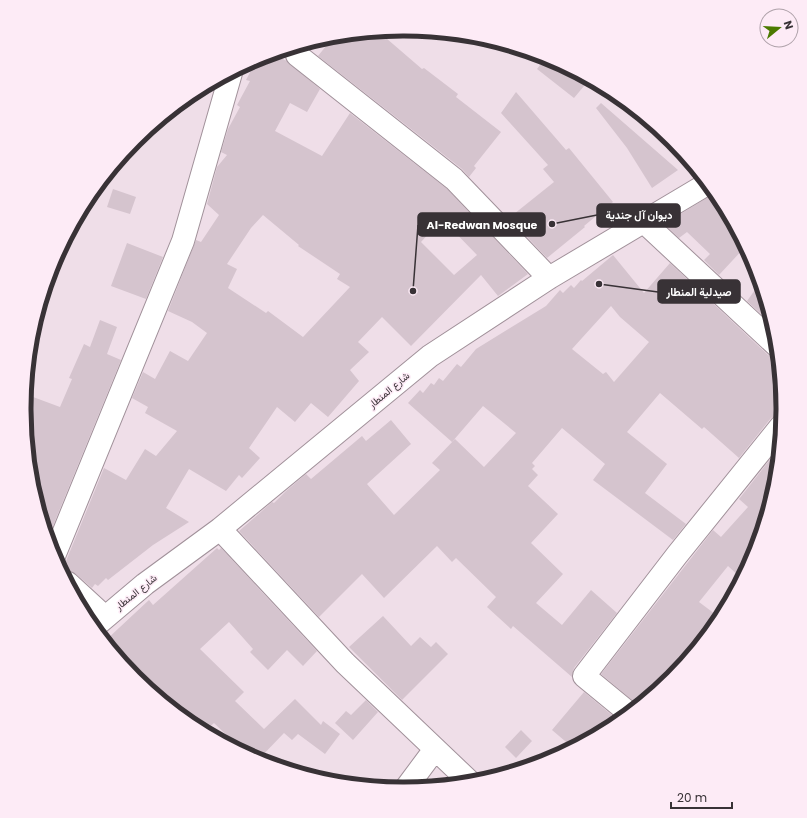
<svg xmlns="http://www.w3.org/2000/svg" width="807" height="818" font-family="Poppins,Vazirmatn,sans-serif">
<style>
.building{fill:#d5c4ce;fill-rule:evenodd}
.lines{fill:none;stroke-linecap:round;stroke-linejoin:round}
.minor-casing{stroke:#a1919a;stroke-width:24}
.minor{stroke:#fff;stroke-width:22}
.labels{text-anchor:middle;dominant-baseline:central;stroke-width:3;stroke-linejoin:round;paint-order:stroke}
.street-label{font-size:10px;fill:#383236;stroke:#fdebf6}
.rim{fill:none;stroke:#383236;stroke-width:5}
.leader{fill:none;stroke:#383236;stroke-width:1.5}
.callout-dot{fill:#383236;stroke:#fdebf6;stroke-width:1.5}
.callout{fill:#383236;stroke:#383236;stroke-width:1.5}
.callout-label{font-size:11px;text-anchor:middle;font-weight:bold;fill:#fff}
</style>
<rect width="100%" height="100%" fill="#efdee8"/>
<path class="building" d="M379,32l43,37 2,-1 34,26 -2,3 45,35 -27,34 2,2 -7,9 -7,-8 -144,-113 16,-20z
M272,54l15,7 33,28 -13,23 -17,-9 -15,28 47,25 28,-43 96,75 82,86 -30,22 -17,-21 -70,71 -29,-29 -24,25 11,10 -19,18 9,11 -31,36 -17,-14 -16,19 -18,-15 -28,41 11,10 -18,20 -3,-3 -13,16 -37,-22 -23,39 23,14 -36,23 -45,35 -2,-2 -8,8 -3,-2 -3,4 -16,-14 -7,-3 -7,-6 4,-4 38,-93 22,12 19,-31 11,7 21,-25 -32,-18 3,-6 -16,-9 11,-26 12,7 15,-28 18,10 19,-28 -15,-11 -24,-11 28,-71 5,2 18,-27 -12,-11 10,-37 10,-12 -6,-3 7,-23 12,-22 -3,-2 13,-24 -4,-1 11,-21zM263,215l36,30 -1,1 42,28 -3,5 13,8 -47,50 -35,-26 -2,2 -38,-25 9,-19 -10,-5 24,-36zM442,219l35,36 -23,20 -33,-33z
M546,57l43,23 -15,18 -37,-29z
M516,92l50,58 3,-2 44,54 -29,24 1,1 -38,31 -38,-40 45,-36 -11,-13 5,-4 -47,-52z
M601,103l77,67 -26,18 -25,-40 -31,-40z
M113,189l23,8 -6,17 -23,-7z
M715,193l4,5 26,49 -26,28 -15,-15 6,-6 -23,-22 -8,6 -15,-14z
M127,243l36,14 -17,42 -35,-13z
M613,255l31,38 26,-30 98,92 6,3h4l5,52v4l-7,1 -5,3 -32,40 -35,-31 -2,2 -42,-36 -33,39 40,32 -22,29 41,31 -13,16 -80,-60 12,-16 -43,-36 -30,35 3,3 -3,3 6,6 -10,11 30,28 -27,29 32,31 -27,29 26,22 29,-35 26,23 -43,55 -2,9 -59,-51 -2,3 -24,-22 9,-10 -40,-39 -4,4 -15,-16 -53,52 -22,-24 -43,43 -80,-86 24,-21 9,-8 2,1 12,-12 20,-17 5,5 51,-43 4,5 25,-21 20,24 -44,40 27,31 46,-45 -8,-7 23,-24 29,28 32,-34 -33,-27 -31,36 -44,-39 12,-13 3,3 8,-10 3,2 5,-7 4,3 14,-17 4,3 15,-18 70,-43 14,-16 3,3 8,-8 3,3 7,-8 1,1zM611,306l9,11 29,25 -35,40 -8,-10 -3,2 -31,-25z
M760,283l13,42 -26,-24z
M100,320l17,7 -10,27 14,6 -73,178 -17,-55 -7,-74 1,-15 35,13 12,-28 -3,-1 15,-34 6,3z
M779,448l-3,35 -22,71 -13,24 -13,-12 -29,36 20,15 -26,34 -3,-2 -25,32 -1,-1 -9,11 -17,14 -37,-31 112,-144 8,7 27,-30 -9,-8z
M217,548l2,2 2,-2 96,103 -14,15 -16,-16 -19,20 -18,-18 3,-3 -24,-27 -29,27 44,43 -9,9 29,28 31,-30 26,26 2,-4 17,13 -15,20 -27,-20 -6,6 -8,-7 -26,27 -14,-8 -30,-29 -9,8 -1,-1 -32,-31 -3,3 -31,-33 -4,4 -29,-32 44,-41 4,5z
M383,616l28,30 9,-9 11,10 5,-5 12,12 -46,46 -53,-53z
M584,692l35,29 -5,4 -42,22 -20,-17z
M366,700l12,12 -25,28 -18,-17 11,-12 5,4z
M521,730l11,11 -16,17 -11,-11z"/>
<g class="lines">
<g class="minor-casing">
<path id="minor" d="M297,55l157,124 95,99
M644,222l133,124
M220,529l125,134 125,119
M54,556l129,-315 48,-168
M68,583l37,34
M94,627l51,-43 75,-55 210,-173 119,-78 158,-94
M629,713l-45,-37 93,-121 104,-129
M406,788l29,-39"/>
</g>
<use href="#minor" class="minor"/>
</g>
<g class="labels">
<g class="street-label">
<text transform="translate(389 390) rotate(-40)">شارع المنطار</text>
<text transform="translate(136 592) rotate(-39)">شارع المنطار</text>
</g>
</g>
<path d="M0 0H807V818H0ZM403 36H404A372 372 0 0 1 776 408V410A372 372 0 0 1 404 782H403A372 372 0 0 1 31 410V408A372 372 0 0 1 403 36Z" fill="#fdebf6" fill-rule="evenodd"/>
<path class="rim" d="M403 36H404A372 372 0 0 1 776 408V410A372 372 0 0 1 404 782H403A372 372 0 0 1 31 410V408A372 372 0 0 1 403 36Z"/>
<path class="leader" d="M552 224L597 215M413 291L418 225M599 284L658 292"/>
<g class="callout-dot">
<circle cx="552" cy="224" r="4"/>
<circle cx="413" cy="291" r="4"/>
<circle cx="599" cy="284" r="4"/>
</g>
<g class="callout">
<rect x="597" y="204" width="83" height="23" rx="4"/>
<rect x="418" y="213" width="127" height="23" rx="4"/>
<rect x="658" y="280" width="82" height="23" rx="4"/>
</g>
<g class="callout-label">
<text x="639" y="219">ديوان آل جندية</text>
<text x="482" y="229">Al-Redwan Mosque</text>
<text x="699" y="296">صيدلية المنطار</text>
</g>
<g transform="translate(779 28) rotate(72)"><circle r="19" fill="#fdebf6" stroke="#aea1a9"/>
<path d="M0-3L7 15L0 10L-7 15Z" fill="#4b7a00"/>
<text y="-6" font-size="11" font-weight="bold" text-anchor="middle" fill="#383236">N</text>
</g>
<path d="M671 802v6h61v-6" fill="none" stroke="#383236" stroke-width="2"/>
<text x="677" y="802" font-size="12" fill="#383236" stroke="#fdebf6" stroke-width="3" paint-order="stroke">20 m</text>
</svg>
